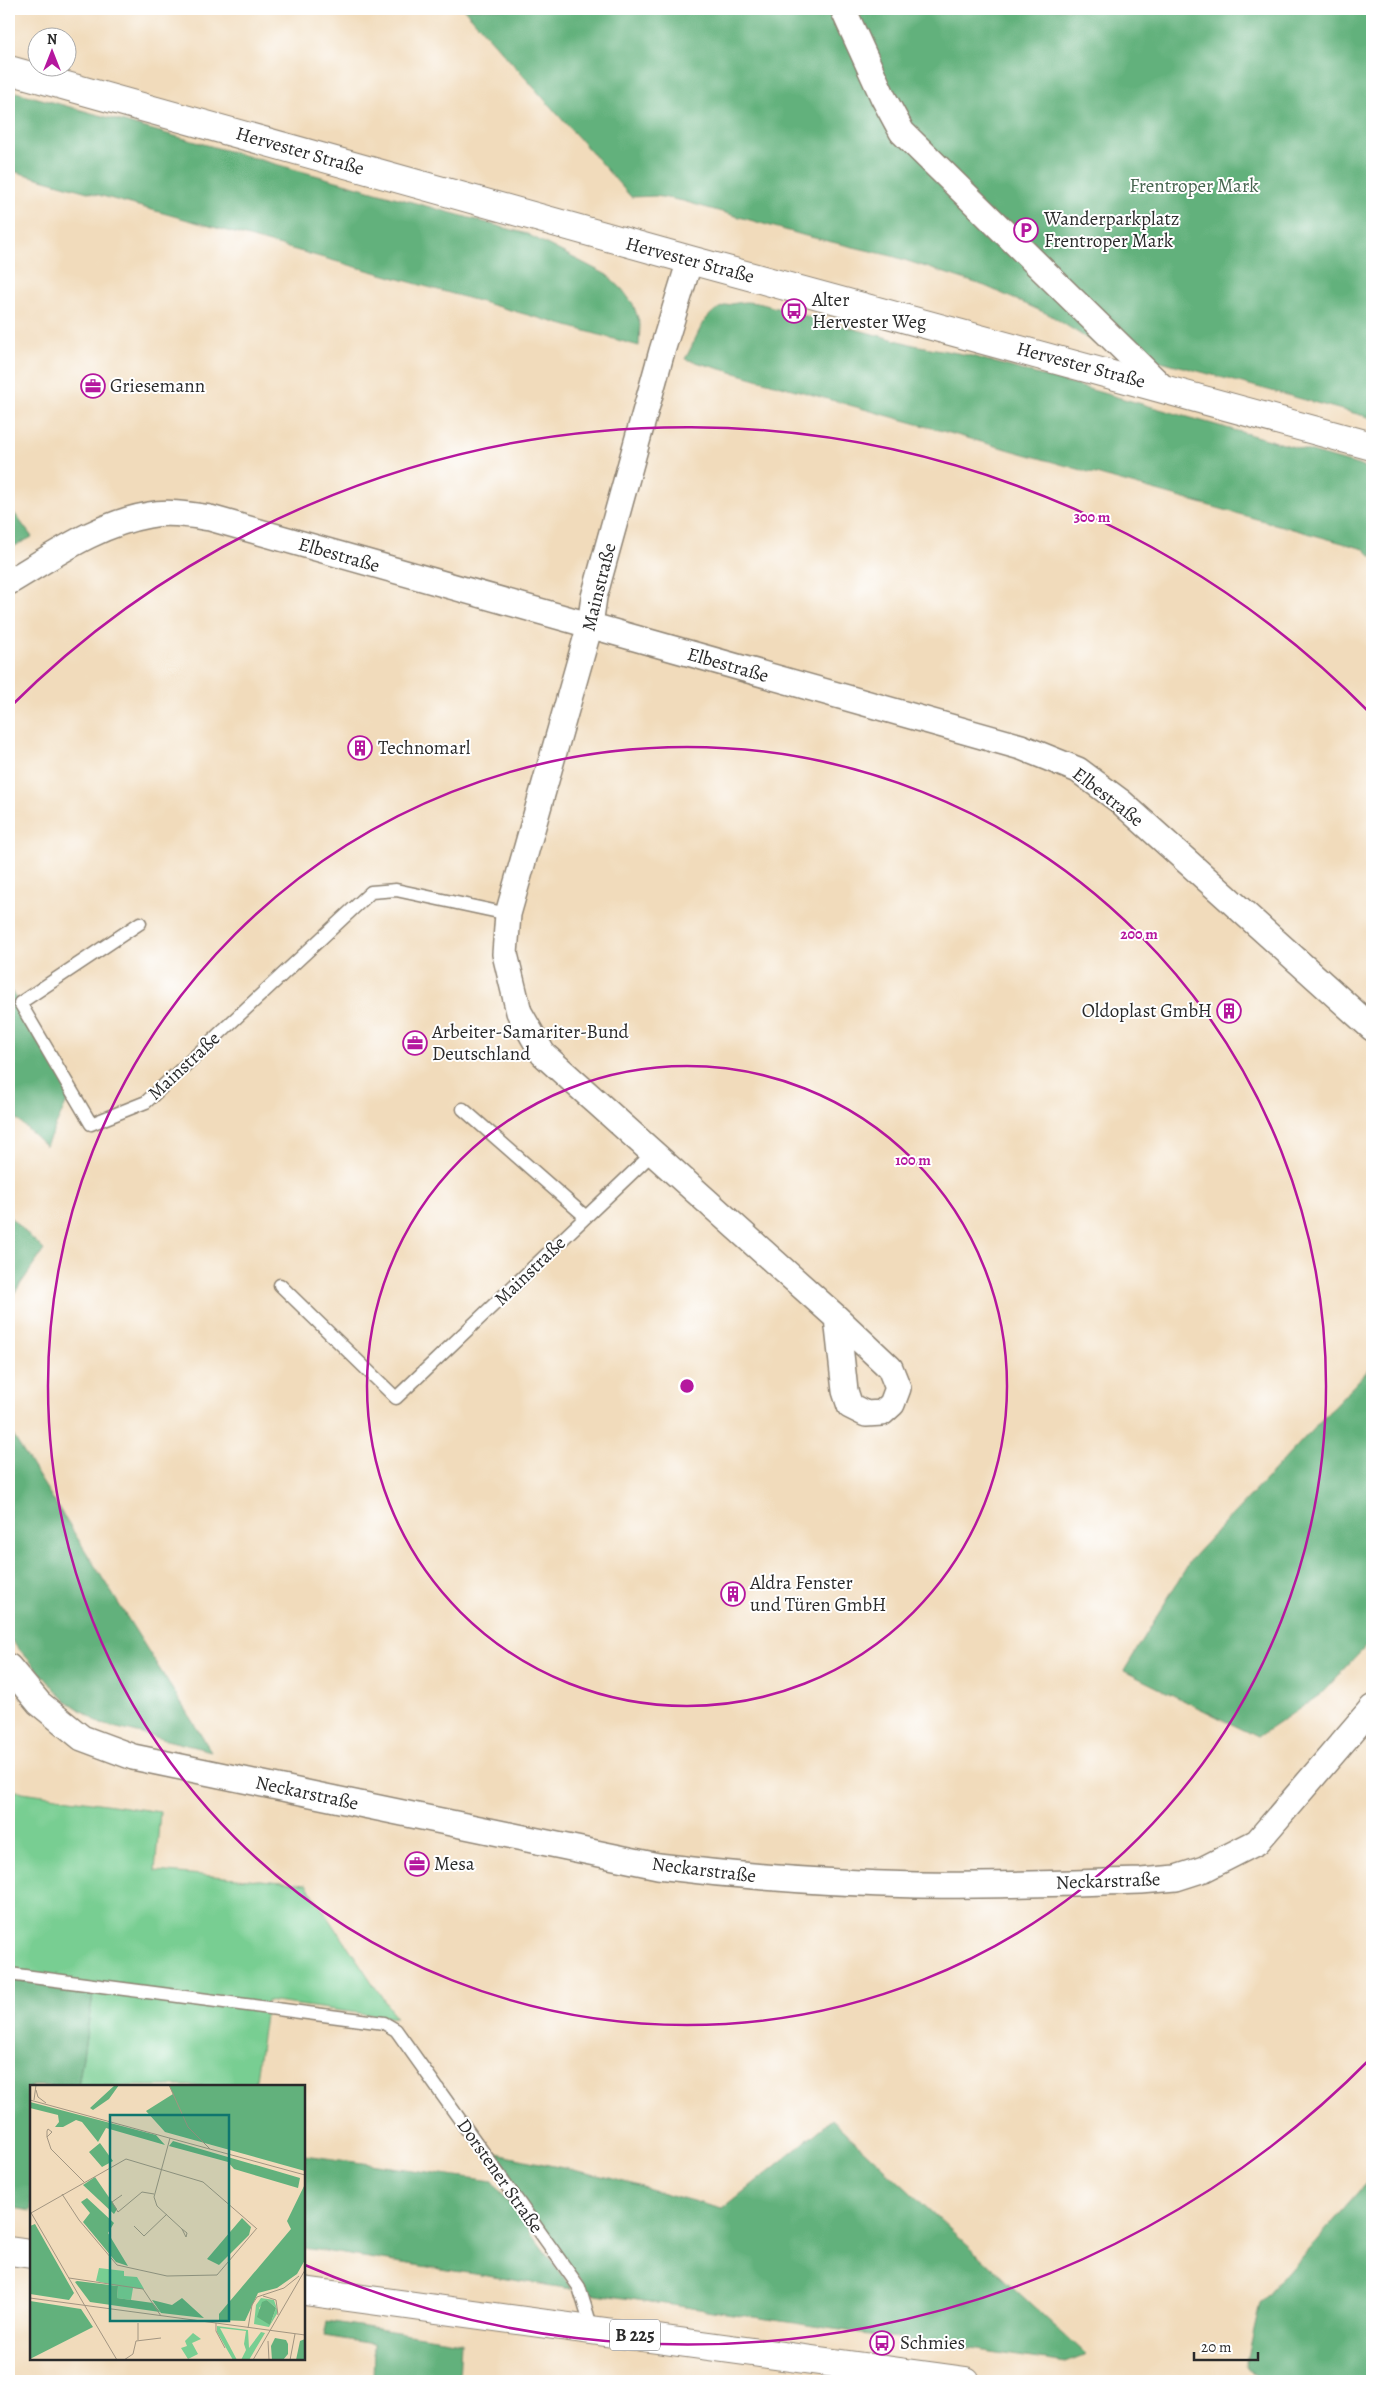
<svg xmlns="http://www.w3.org/2000/svg" width="1381" height="2390" font-family="Alegreya,serif">
<style>
.green{fill:#78ce92;stroke:#527c5e}
.forest{fill:#62b17c;stroke:#466e54}
.lines{fill:none;stroke-linecap:round;stroke-linejoin:round}
.service-casing{stroke:#8e8373;stroke-width:15}
.minor-casing{stroke:#8e8373;stroke-width:28}
.secondary-casing{stroke:#8e8373;stroke-width:30}
.primary-casing{stroke:#8e8373;stroke-width:30}
.service{stroke:#fff;stroke-width:12}
.minor{stroke:#fff;stroke-width:25}
.secondary{stroke:#fff;stroke-width:28}
.primary{stroke:#fff;stroke-width:28}
.ring{fill:none;stroke:#b5179e;stroke-width:2.5}
.labels{text-anchor:middle;dominant-baseline:central;stroke-width:4;stroke-linejoin:round;paint-order:stroke}
.shield{fill:#fff;stroke:#6b6b6b;stroke-width:1}
.shield-label{font-size:18px;font-weight:bold;fill:#2b2b2b}
.street-label{font-size:19px;fill:#2b2b2b;stroke:#fff}
.park-label{font-size:19px;fill:#46644f;stroke:#fff}
.poi-label{font-size:19px;fill:#2b2b2b;stroke:#fff;text-anchor:start}
.inset-road{fill:none;stroke:#a29581;stroke-width:1}
.view{fill:#0f766e;fill-opacity:0.15;stroke:#0f766e;stroke-width:2.5}
.inset-edge{fill:none;stroke:#2b2b2b;stroke-width:2.5}
.centre{fill:#b5179e;stroke:#fff;stroke-width:2.5}
.ring-label{font-size:15px;text-anchor:middle;font-weight:bold;fill:#b5179e;stroke:#fff;stroke-width:4;stroke-linejoin:round;paint-order:stroke}
</style>
<rect width="100%" height="100%" fill="#fff"/>
<filter id="ink" filterUnits="userSpaceOnUse"><feTurbulence type="fractalNoise" baseFrequency=".02" numOctaves="2"/><feDisplacementMap in="SourceGraphic" scale="10" xChannelSelector="R" yChannelSelector="G"/><feConvolveMatrix kernelMatrix="1 2 1 2 8 2 1 2 1" color-interpolation-filters="sRGB"/></filter>
<filter id="wash" filterUnits="userSpaceOnUse"><feTurbulence type="fractalNoise" baseFrequency=".0096" numOctaves="4" result="noise"/><feDisplacementMap in="SourceGraphic" scale="20" xChannelSelector="R" yChannelSelector="G"/><feGaussianBlur stdDeviation="1.12" result="paint"/><feColorMatrix in="noise" values="0 0 0 0 0 0 0 0 0 0 0 0 0 0 0 0 0 1.4 0 .05"/><feComposite in="paint" operator="in"/></filter>
<g filter="url(#wash)">
<rect width="100%" height="100%" fill="#f1dbbb"/>
<path class="green" d="M9,1790l151,22 -5,59 151,13 90,134 -129,-17 -12,85h-177l16,-97 -85,-10z"/>
<path class="forest" d="M464,9h908v409l-278,-75 -44,-28 -65,-29 -93,-30 -86,-20 -123,-35 -27,-5 -25,1z
M9,90l518,144 80,41 15,14 11,15 7,20 -1,22 -630,-176z
M746,302l12,1 156,42 54,10 404,114v88l-8,-8 -679,-190c19,-33 17,-54 61,-57z
M9,506l23,31 -23,12z
M9,988l66,97 -29,61 -37,-34z
M9,1216l35,34 -35,51z
M1372,1366v274l-51,54 -63,43 -134,-66 68,-113z
M9,1429l202,322 -110,-27 -37,-25 -55,-61z
M9,1979l85,10 -16,97h-47v125l-22,-4z
M832,2120l254,235 -20,8 -476,-70 -103,-141 119,25 116,32z
M304,2155l189,26 79,108 -268,-41z
M1372,2176v205h-113l-13,-15 14,-62z
M327,2321l134,21 -2,39h-86l1,-37 -50,-8z"/>
</g>
<g filter="url(#ink)">
<g class="lines">
<g class="service-casing">
<path id="service" d="M140,923l-120,80 71,121 55,-22 225,-210 25,-2 112,24
M463,1109l123,108
M280,1285l116,113 257,-245
M9,1974l375,49 12,7 183,257 13,42"/>
</g>
<g class="minor-casing">
<path id="minor" d="M843,9l40,88 19,35 260,255
M690,260l-28,91 -68,246 -4,28 -82,289 -3,40 14,58 24,42 294,264 53,50 8,20 -6,16 -10,9 -16,1 -16,-8 -5,-15 -8,-73
M9,582c44,-26 88,-58 140,-67 20,-4 41,0 61,3l811,229 57,23 43,32 251,226
M9,1667l30,36 43,35 51,19 525,109c86,11 172,17 259,19 74,1 150,-2 224,-4l35,-3 28,-9 53,-27 115,-134"/>
</g>
<g class="secondary-casing">
<path id="secondary" d="M9,70l681,190 682,186"/>
</g>
<g class="primary-casing">
<path id="primary" d="M9,2251l22,3
M304,2291l662,90"/>
</g>
<use href="#service" class="service"/>
<use href="#minor" class="minor"/>
<use href="#secondary" class="secondary"/>
<use href="#primary" class="primary"/>
</g>
</g>
<g class="ring">
<circle cx="687" cy="1386" r="320"/>
<circle cx="687" cy="1386" r="639"/>
<path d="M1371 2058A959 959 0 0 1 305 2265M9 708A959 959 0 0 1 1371 714"/>
</g>
<defs>
<g id="parking-ring" transform="scale(1.25)"><circle r="9.5" fill="#fff" stroke="#b5179e" stroke-width="1.5"/><path d="M-3.5-5.5H1a3.5 3.5 0 0 1 0 7H-1V5.5H-3.5ZM-1-3.4V-.6H.8a1.4 1.4 0 0 0 0-2.8Z" fill="#b5179e"/></g>
<g id="bus-ring" transform="scale(1.25)"><circle r="9.5" fill="#fff" stroke="#b5179e" stroke-width="1.5"/><path d="M-5-6H5V4H4V6H2V4H-2V6H-4V4H-5ZM-3.5-4V0h7V-4ZM-3.5 1.2v1.5H-2V1.2ZM2 1.2v1.5H3.5V1.2Z" fill="#b5179e"/></g>
<g id="office-ring" transform="scale(1.25)"><circle r="9.5" fill="#fff" stroke="#b5179e" stroke-width="1.5"/><path d="M-6-3h4V-5.5h4V-3h4V5H-6ZM-1-4.5V-3h2v-1.5ZM-6 0V1H6V0Z" fill="#b5179e"/></g>
<g id="building-ring" transform="scale(1.25)"><circle r="9.5" fill="#fff" stroke="#b5179e" stroke-width="1.5"/><path d="M-4-6H4V6H1V3H-1V6H-4ZM-2.5-4.3h1.7v1.8h-1.7ZM.8-4.3h1.7v1.8H.8ZM-2.5-1h1.7V.8h-1.7ZM.8-1h1.7V.8H.8Z" fill="#b5179e"/></g>
</defs>
<g fill-rule="evenodd">
<use href="#parking-ring" x="1026" y="230"/>
<use href="#bus-ring" x="794" y="311"/>
<use href="#office-ring" x="93" y="386"/>
<use href="#building-ring" x="360" y="748"/>
<use href="#building-ring" x="1229" y="1011"/>
<use href="#office-ring" x="415" y="1043"/>
<use href="#building-ring" x="733" y="1594"/>
<use href="#office-ring" x="417" y="1864"/>
<use href="#bus-ring" x="882" y="2343"/>
</g>
<g class="labels">
<rect class="shield" x="610" y="2319.5" width="50" height="31" rx="4"/>
<g class="shield-label">
<text x="635" y="2335">B 225</text>
</g>
<g class="street-label">
<text transform="translate(300 151) rotate(16)">Hervester Straße</text>
<text transform="translate(690 260) rotate(15)">Hervester Straße</text>
<text transform="translate(1081 365) rotate(15)">Hervester Straße</text>
<text transform="translate(339 555) rotate(16)">Elbestraße</text>
<text transform="translate(599 587) rotate(-76)">Mainstraße</text>
<text transform="translate(728 665) rotate(16)">Elbestraße</text>
<text transform="translate(1108 797) rotate(38)">Elbestraße</text>
<text transform="translate(184 1066) rotate(-43)">Mainstraße</text>
<text transform="translate(530 1271) rotate(-44)">Mainstraße</text>
<text transform="translate(307 1793) rotate(12)">Neckarstraße</text>
<text transform="translate(704 1870) rotate(7)">Neckarstraße</text>
<text transform="translate(1108 1881) rotate(-2)">Neckarstraße</text>
<text transform="translate(500 2176) rotate(55)">Dorstener Straße</text>
</g>
<g class="park-label">
<text x="1194" y="186">Frentroper Mark</text>
</g>
<g class="poi-label">
<text x="1044" y="219">Wanderparkplatz<tspan x="1044" dy="22">Frentroper Mark</tspan></text>
<text x="812" y="300">Alter<tspan x="812" dy="22">Hervester Weg</tspan></text>
<text x="110" y="386">Griesemann</text>
<text x="378" y="748">Technomarl</text>
<text x="1212" y="1011" text-anchor="end">Oldoplast GmbH</text>
<text x="432" y="1032">Arbeiter-Samariter-Bund<tspan x="432" dy="22">Deutschland</tspan></text>
<text x="750" y="1583">Aldra Fenster<tspan x="750" dy="22">und Türen GmbH</tspan></text>
<text x="434" y="1864">Mesa</text>
<text x="900" y="2343">Schmies</text>
</g>
</g>
<g transform="translate(30 2085)">
<rect width="275" height="275" fill="#f1dbbb"/>
<path d="M69,183l25,3v5l13,1 7,12 -11,-1 -2,12 -14,-2 1,-12 -22,-5zM231,213l13,2 4,12 -9,15 -15,-3 2,-19zM237,215l9,8 -6,17 -11,-17zM187,241l31,4 1,18 12,-16 4,1 -16,27h-8l5,-10 -2,-6 2,-13 -26,-3 17,32h-4l-16,-28zM163,248l8,6 -9,4 6,11 -10,5 -7,-11 6,-2 -2,-5z" fill="#78ce92" fill-rule="evenodd"/>
<path d="M85,0h4l-10,14 -16,11 -3,-2zM139,0h136v86l-140,-39 -19,-21 27,-17zM0,17l126,33 9,10 -59,-17 -8,14 -16,-20 -6,-2 -13,7h-8l4,-5 -1,-7 -28,-7zM143,56l127,37 -2,10 -64,-19 -6,-7 -59,-16zM70,58l13,18 -11,6 -13,-15zM65,92l22,32 -3,5 -31,-29zM275,99v76l-8,14 -20,14 -19,5 -13,28 -26,-1v-6l72,-85 -4,-8zM57,113l27,25 -6,10 20,33 -12,-4 -33,-40 7,-9 -9,-11zM212,133l9,9 -2,8 -30,30 -12,-6zM5,139l39,69 -5,7 -39,-6v-68zM47,196l41,5 -1,12 36,5 7,9 -70,-10 -15,-20zM152,213l22,20 -43,-5 -9,-13 20,5zM237,215l9,8 -6,17 -13,-8 5,-15zM0,216l51,8 12,18 -63,32zM245,253l11,2 2,4v10l-5,6h-11l-1,-14zM275,254v21h-9l4,-19z" fill="#62b17c"/>
<path class="inset-road" d="M139,0l19,42 22,22M6,5l2,7 8,6M0,15l275,75M4,15l2,-15M18,44l4,3 -5,5v-6zM17,52l4,12 33,33M140,53l-16,59 3,9 25,23 5,4 -1,4 -4,-8M32,109l17,26 38,45 50,11 50,-1 40,-47M92,110l-10,7 6,10 24,-20 12,2M0,126l55,95M1,128l95,-54 77,23 53,46M104,141l10,10 23,-22M39,193l74,11 18,27M233,211l13,4 2,15M0,213l275,37M55,221l32,54M186,238v8l9,17M218,243l4,-23 5,-8 27,-9 15,-12M108,255v-17M238,256l1,19M94,275l9,-6 3,-13 25,-3M223,275l52,-90M260,275l5,-26"/>
<path class="view" d="M80,30h119v206h-119z"/>
<rect width="275" height="275" class="inset-edge"/>
</g>
<circle cx="687" cy="1386" r="8" class="centre"/>
<g class="ring-label">
<text x="1092" y="522">300 m</text>
<text x="1139" y="939">200 m</text>
<text x="913" y="1165">100 m</text>
</g>
<rect width="1381" height="2390" fill="none" stroke="#fff" stroke-width="30"/>
<g transform="translate(52 52)"><circle r="24" fill="#ffffff" stroke="#aaaaaa"/>
<path d="M0-4L9 19L0 12L-9 19Z" fill="#b5179e"/>
<text y="-8" font-size="14" font-weight="bold" text-anchor="middle" fill="#2b2b2b">N</text>
</g>
<path d="M1194 2352v8h64v-8" fill="none" stroke="#2b2b2b" stroke-width="2.5"/>
<text x="1201" y="2352" font-size="15" fill="#2b2b2b" stroke="#ffffff" stroke-width="4" paint-order="stroke">20 m</text>
</svg>
